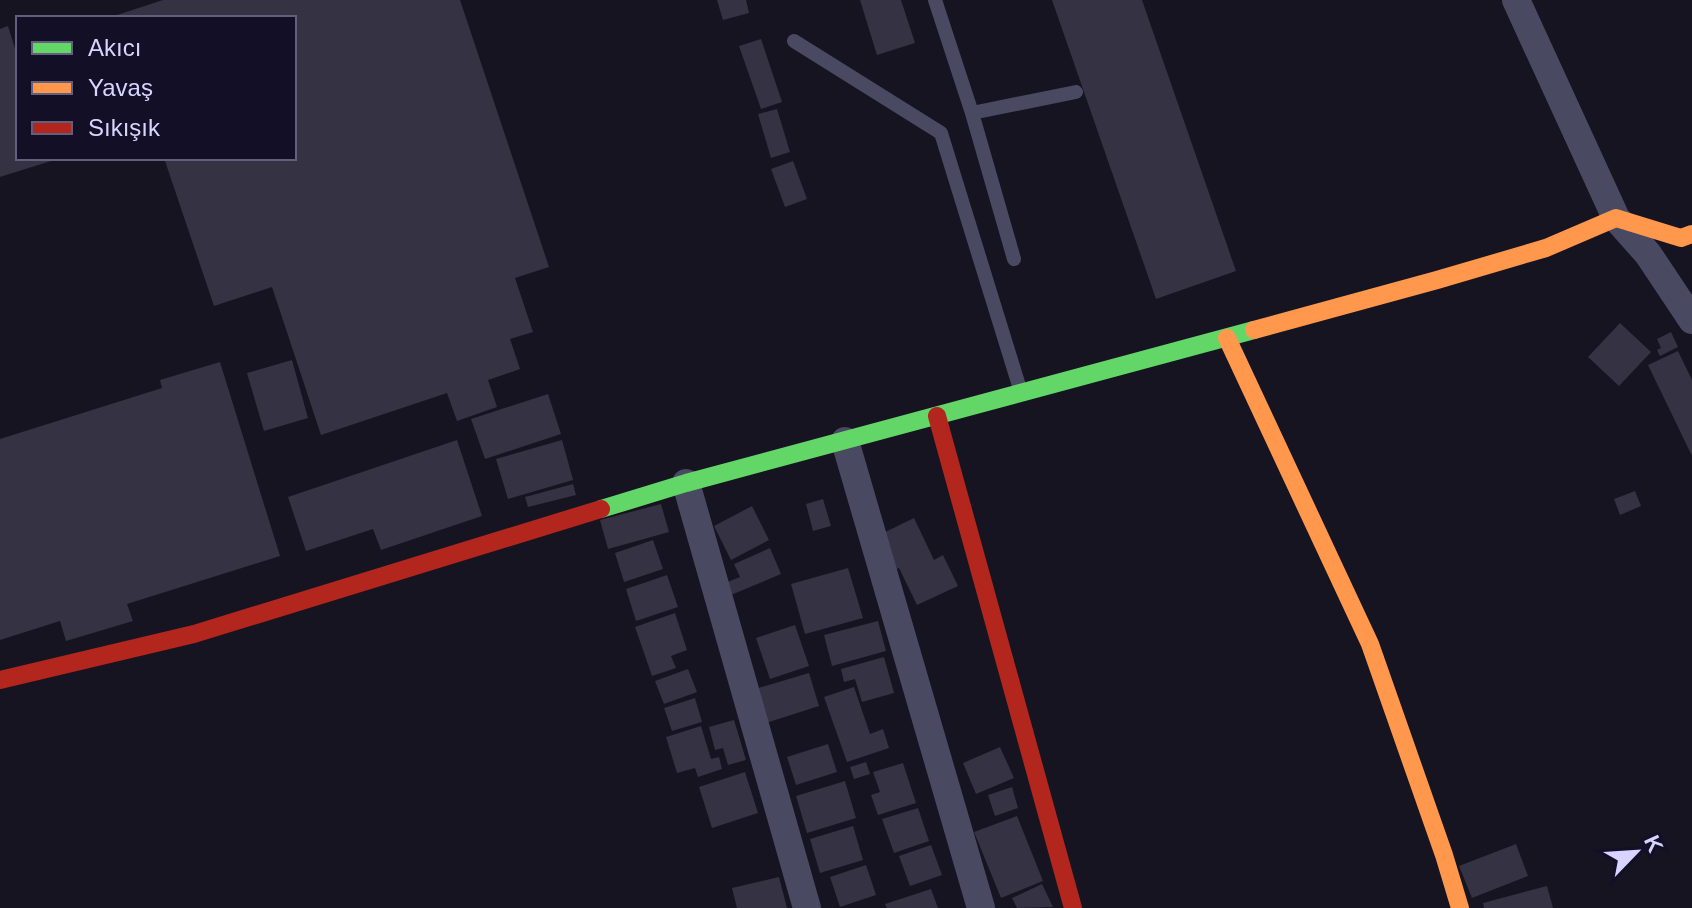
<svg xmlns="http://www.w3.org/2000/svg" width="1692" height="908" font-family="Helvetica,sans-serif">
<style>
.building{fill:#343243}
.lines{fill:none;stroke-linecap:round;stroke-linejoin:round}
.lane{stroke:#4a4962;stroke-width:14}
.street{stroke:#4a4962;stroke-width:28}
.fast{stroke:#63d668;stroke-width:18}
.slow{stroke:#ff974d;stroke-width:18}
.jam{stroke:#b3261e;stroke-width:18}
</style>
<rect width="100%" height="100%" fill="#161421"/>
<path class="building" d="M163,0h297l89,267 -34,11 18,54 -23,7 10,30 -32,11 9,27 -40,14 -10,-28 -126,42 -49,-148 -58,19 -50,-148h130v-140h-176l-1,-3z
M717,0h29l3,13 -26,7z
M860,0h41l14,43 -38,12z
M1052,0h90l94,271 -80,28z
M8,26l10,32v100h32l1,3 -51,16v-148z
M761,39l21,63 -21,7 -22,-63z
M777,109l13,43 -19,6 -13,-44z
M793,161l14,38 -22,8 -14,-38z
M1620,323l31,29 -32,34 -31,-29z
M1671,332l7,15 -18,9 -3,-6 4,-2 -4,-9z
M1678,351l14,29v76l-44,-91z
M292,360l16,58 -44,13 -17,-58z
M220,362l60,194 -153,48 6,17 -67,20 -6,-20 -60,19v-201l162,-51 -2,-8z
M548,394l13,40 -76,25 -14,-40z
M457,440l25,76 -101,34 -8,-21 -67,22 -18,-54z
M562,440l11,40 -65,19 -12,-40z
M573,484l3,11 -48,12 -3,-10z
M1635,491l6,15 -21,9 -6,-16z
M823,499l8,27 -18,5 -7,-27z
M661,504l8,28 -61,17 -8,-29z
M752,506l17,34 -38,20 -17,-34z
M914,518l20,42 9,-5 15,31 -41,19 -18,-37 -6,3 -16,-35z
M653,540l10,29 -39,13 -9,-29z
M770,548l11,26 -50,21 -6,-12 15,-6 -6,-13z
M848,568l15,50 -58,16 -14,-50z
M667,575l11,32 -42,14 -10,-32z
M675,613l12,37 -16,6 5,12 -24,8 -17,-49z
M878,621l8,30 -54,15 -8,-31z
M795,625l14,41 -39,13 -14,-41z
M884,657l10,36 -32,9 -7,-23 -11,3 -3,-13z
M688,669l9,23 -33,12 -9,-23z
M809,673l10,33 -53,17 -11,-34z
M854,687l16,47 13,-5 6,19 -42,14 -23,-65z
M695,698l7,24 -30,9 -8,-23z
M734,720l12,40 -18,5 -5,-17 -8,2 -6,-23z
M701,726l10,33 8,-2 3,12 -24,8 -3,-9 -18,5 -11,-36z
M828,744l9,28 -41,13 -9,-28z
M1000,747l14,31 -38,16 -13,-31z
M866,762l4,12 -16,5 -4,-12z
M903,763l13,40 -38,12 -7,-20 9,-3 -7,-20z
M745,772l13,41 -46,15 -13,-41z
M845,781l11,37 -49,15 -11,-37z
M1012,787l6,21 -23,8 -7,-21z
M918,808l11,33 -35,12 -12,-34z
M1017,816l26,65 -42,17 -27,-66z
M853,826l10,34 -43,13 -10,-34z
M1516,844l12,32 -56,22 -13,-32z
M931,845l11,30 -32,11 -11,-30z
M866,865l10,30 -36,12 -10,-30z
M779,877l8,31h-50l-5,-20z
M1042,884l11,23 -36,1 -5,-10z
M1547,886l6,22h-69l-1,-5z
M931,889l7,19h-51l-2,-4z"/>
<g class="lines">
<path class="lane" d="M935,0l37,113 42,146
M794,41l147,92 79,256
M972,113l104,-21"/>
<path class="street" d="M1516,0l100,218 32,36 44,66
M845,441l136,467
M686,483l121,425"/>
<path class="fast" d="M601,509l85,-26 568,-153"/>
<path class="slow" d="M1254,330l183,-50 109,-32 70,-30 65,20 11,-4
M1227,338l143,306 74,211 16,53"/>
<path class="jam" d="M937,416l136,492
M0,680l194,-46 407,-125"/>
</g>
<rect x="16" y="16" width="280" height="144" fill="#130f26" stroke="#625e7d" stroke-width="2"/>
<rect x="32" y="42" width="40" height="12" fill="#63d668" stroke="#625e7d" stroke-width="2"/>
<text x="88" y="56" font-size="24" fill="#d9d4ff">Akıcı</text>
<rect x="32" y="82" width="40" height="12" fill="#ff974d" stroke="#625e7d" stroke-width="2"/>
<text x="88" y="96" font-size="24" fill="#d9d4ff">Yavaş</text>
<rect x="32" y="122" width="40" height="12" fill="#b3261e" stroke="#625e7d" stroke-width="2"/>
<text x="88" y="136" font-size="24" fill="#d9d4ff">Sıkışık</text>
<g transform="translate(1636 852) rotate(65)" stroke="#130f26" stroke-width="6" paint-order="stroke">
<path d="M0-6L14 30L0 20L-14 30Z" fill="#d9d4ff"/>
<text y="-12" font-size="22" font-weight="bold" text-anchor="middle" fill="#d9d4ff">K</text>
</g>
</svg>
